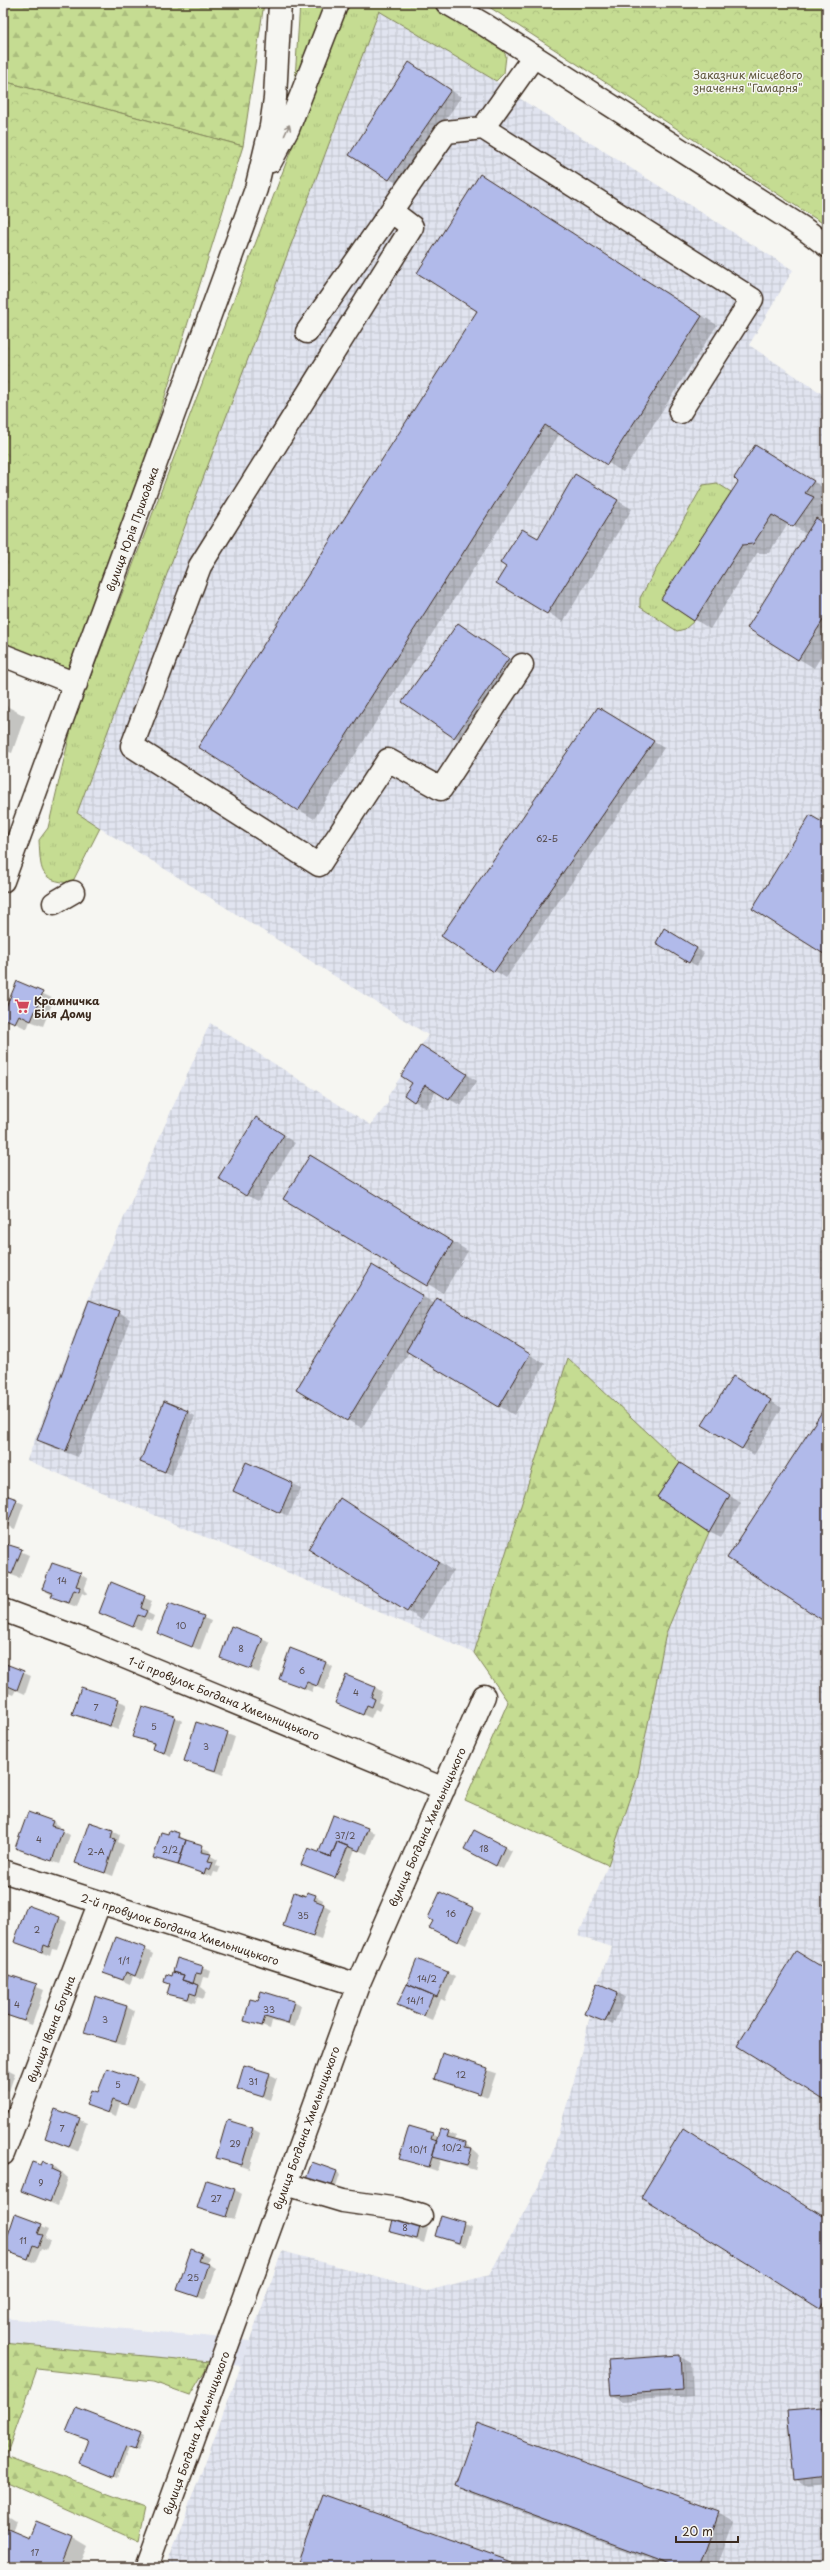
<svg xmlns="http://www.w3.org/2000/svg" width="830" height="2570" font-family="'Playpen Sans',sans-serif">
<style>
.built{fill:#e1e4f0}
.industrial{fill:url(#industrial-grid)}
.grass{fill:url(#grass-tufts);stroke:#808358}
.forest{fill:url(#forest-firs);stroke:#808358}
.park{fill:url(#park-crowns);stroke:#808358}
.shadow{fill:#0003}
.building{fill:#b1baea;stroke:#3b2a1e}
.lines{fill:none;stroke-linecap:round;stroke-linejoin:round}
.minor-casing{stroke:#3b2a1e;stroke-width:25}
.minor{stroke:#f6f6f2;stroke-width:22}
.oneway{stroke:#989088}
.labels{text-anchor:middle;dominant-baseline:central;stroke-width:3;stroke-linejoin:round;paint-order:stroke}
.number-label{font-size:9px;fill:#584e51}
.park-label{font-size:11px;fill:#5e563b;stroke:#f6f6f2}
.street-label{font-size:11px;fill:#3b2a1e;stroke:#f6f6f2}
.poi-label{font-size:11px;font-weight:bold;fill:#3b2a1e;stroke:#f6f6f2;text-anchor:start}
</style>
<defs>
<pattern id="industrial-grid" width="8" height="8" patternUnits="userSpaceOnUse"><rect width="8" height="8" fill="#e1e4f0"/><path d="M0 4h8M4 0v8" fill="none" stroke="#c2c4cd"/></pattern>
<pattern id="grass-tufts" width="24" height="20" patternUnits="userSpaceOnUse"><rect width="24" height="20" fill="#c5dc92"/><path d="M3 7l-1-3M5 7V3M7 7l1-3M15 17l-1-3M17 17v-4M19 17l1-3" fill="none" stroke="#aabd7d"/></pattern>
<pattern id="forest-firs" width="22" height="20" patternUnits="userSpaceOnUse"><rect width="22" height="20" fill="#c5dc92"/><path d="M5 1l3.5 6h-7zM16 11l3.5 6h-7z" fill="#aabd7d"/></pattern>
<pattern id="park-crowns" width="20" height="18" patternUnits="userSpaceOnUse"><rect width="20" height="18" fill="#c5dc92"/><path d="M2 6a3 3 0 1 1 6 0M12 15a3 3 0 1 1 6 0" fill="none" stroke="#aabd7d"/></pattern>
</defs>
<rect width="100%" height="100%" fill="#f6f6f2"/>
<filter id="ink" filterUnits="userSpaceOnUse"><feTurbulence type="fractalNoise" baseFrequency=".025" numOctaves="2"/><feDisplacementMap in="SourceGraphic" scale="8" xChannelSelector="R" yChannelSelector="G"/><feConvolveMatrix kernelMatrix="1 2 1 2 8 2 1 2 1" color-interpolation-filters="sRGB"/></filter>
<g filter="url(#ink)">
<path class="built" d="M3,2318l200,18 47,5 -8,25 -239,-23z"/>
<path class="industrial" d="M379,10l117,71 12,10 285,179 -44,75 78,52v2170h-661l68,-182 48,-134 145,40 62,-16 49,-88 15,-36 22,-74 15,-61 -5,-2 27,-67 -34,-11 30,-71 -143,-65 43,-98 -34,-49 -447,-193 64,-168 119,-269 161,102 17,-22v-7l40,-61 -352,-222z"/>
<path class="grass" d="M300,3h32l-38,91z
M347,3h87l65,39 7,14 -2,17 -8,8 -117,-70 -302,802 23,15 -28,55c-34,-2 -31,-13 -33,-43l9,-12 24,-103z
M717,483l14,9 -69,107 32,22 -9,8 -8,2 -37,-24v-9l63,-113z"/>
<path class="forest" d="M3,3h261l-21,143 -240,-65z
M568,1358l112,105 -23,34 52,35 -43,101 -29,146 -29,86 -143,-65 43,-98 -34,-49z
M3,2343l207,19 -20,33 -37,-13 -116,-13 -31,87 140,52 -7,33 -136,-61z"/>
<path class="park" d="M483,3h344v223z
M3,81l240,65 -166,533 -74,-28z"/>
<path class="shadow" d="M421,70l40,27 -60,89 -50,-32z
M481,175l236,150 -94,147 -63,-39 -246,386 -114,-72 279,-436z
M771,455l56,35 -8,12 8,6 -8,12 8,5v122l-13,21 -65,-40 58,-94 -19,-11 -19,30h-12l-47,76 -47,-30z
M575,476l57,33 -69,113 -65,-40 39,-43z
M458,624l65,44 -54,78 -15,-9z
M3,704l22,12 -13,37 -9,-3z
M609,715l55,33 -158,230 -63,-42z
M672,933l32,20 -7,13 -40,-23z
M18,982l36,17 -11,27 -13,-5 -3,8 -24,-12z
M422,1046l55,35 -16,25 -25,-15 -10,17 -12,-7 -1,-19z
M268,1125l27,18 -37,58 -12,-6z
M325,1165l143,86 -25,42 -159,-95z
M388,1275l47,29 18,4 92,56 -31,51 -105,-63 -47,76 -15,-8z
M118,1312l12,7 -52,138 -29,-11 -11,-6z
M744,1384l38,24 -28,47 -12,-7z
M188,1412l7,4 -23,59 -31,-13z
M247,1463l54,25 -13,28 -54,-25z
M681,1464l60,39 -20,34 -12,-6z
M3,1495l21,9 -9,25 -12,-4z
M355,1508l98,63 -31,49 -113,-71z
M3,1544l26,11 -9,23 -17,-6z
M80,1574l8,5 -4,11 3,3 -1,2 -4,-2 -5,14 -17,-6 -17,-12z
M112,1584l40,17 -4,12 6,3 -2,5 -6,-2 -5,11 -40,-17z
M170,1604l41,17 -11,29 -41,-17z
M262,1639l8,4 -11,30 -38,-16z
M326,1663l7,4 -9,23 -10,-4 -2,6 -32,-14z
M3,1664l28,12 -6,18 -9,-4 -3,5 -10,-4z
M375,1687l7,5 -4,10 4,2 -3,7 -4,-2 -4,9 -35,-15z
M82,1688l45,16 -9,26 -45,-16z
M175,1717l7,4 -11,35 -18,-7 2,-4 -21,-9z
M197,1723l38,14 -12,38 -38,-15z
M3,1803l4,2 -4,12z
M334,1816l41,17 -8,21 -12,-5 -12,33 -41,-18 18,-10z
M52,1821l8,5 -1,3 11,6 -10,29 -44,-16z
M113,1831l7,4 -2,7 6,3 -11,31 -37,-14z
M474,1831l38,20 -9,18 -31,-16z
M170,1832l40,19 -1,4 9,5 -2,5 4,3 -2,5 -4,-1 -2,5 -58,-20z
M315,1896l8,4 -1,4 9,5 -10,30 -37,-13 23,-29z
M473,1909l8,4 -15,32 -36,-17z
M59,1918l8,4 -10,28 -5,-1 -2,7 -35,-14z
M145,1949l8,5 -10,26 -10,-4 -3,8 -26,-11z
M178,1960l33,11 -2,7 -5,-1 -3,10 5,4 -2,8 -7,-2 -2,6 -27,-10 2,-8 -5,-3 8,-5z
M447,1973l8,4 -10,24 -4,-2 -9,21 -34,-15z
M10,1976l34,14 -12,35 -29,-11v-17z
M617,1992l8,5 -12,28 -27,-12z
M259,2002h35l7,4 -6,21 -23,-6 -2,8 -25,-9z
M127,2007l7,4 -10,35 -39,-14z
M442,2055l54,18 -8,24 -53,-18z
M3,2067l12,6 -6,18 -6,-1z
M269,2074l8,4 -7,22 -32,-12z
M136,2079l8,4 -9,25 -15,-5 -4,13 -29,-11 12,-11z
M56,2110l31,13 -10,28 -31,-13z
M253,2129l7,4 -10,36 -32,-11z
M441,2129l15,7 -1,4 12,4 -3,8 3,-8 12,10 -4,16 -35,-10 -3,11 -37,-13 32,-24 7,4z
M53,2165l15,13 -10,28 -36,-15 20,-24z
M337,2172l3,2 -5,15 -25,-8z
M235,2190l7,4 -8,26 -35,-13z
M15,2215l34,14 -4,9 5,3 -4,9 -5,-2 -6,15 -32,-14z
M442,2217l30,10 -6,20 -30,-11z
M827,2219v93l-7,-4z
M421,2223l7,5 -4,15 -33,-11z
M202,2254l7,4 -2,6 9,5 -11,31 -27,-11z
M679,2356l12,7 2,33 -70,5 -11,-6z
M823,2409l4,2v73l-20,2 -12,-7z
M67,2432l73,2 4,2 -6,14 -9,-3 -11,31 -35,-13 6,-24z
M456,2484l262,29 15,9 -16,45h-47l-199,-74z
M3,2514l13,8 -4,10 18,7 43,-2 15,9 -9,21h-76z"/>
<path class="building" d="M409,62l42,28 -62,90 -40,-25z
M480,174l222,142 -95,149 -62,-40 -247,386 -100,-64 279,-436 -60,-38z
M755,445l59,36 -9,12 9,4 -21,30 -21,-12 -19,29 -11,1 -48,76 -33,-22 77,-117 -4,-4z
M575,474l43,26 -71,114 -51,-31 10,-16 -6,-4 22,-34 16,9z
M816,518l11,7v89l-29,46 -51,-32z
M458,623l51,35 -55,80 -52,-36z
M598,707l56,34 -160,231 -53,-36z
M810,815l17,10v131l-75,-47z
M664,928l33,20 -8,15 -33,-20z
M17,981l26,11 -12,29 -12,-6 -4,8 -12,-5v-4z
M421,1045l46,29 -18,26 -24,-15 -11,17 -10,-7 8,-12 -11,-7z
M256,1117l28,18 -38,61 -28,-18z
M310,1155l143,87 -26,44 -144,-87z
M372,1265l51,31 -76,125 -51,-31z
M437,1298l93,56 -31,53 -93,-56z
M89,1300l30,11 -53,140 -29,-11z
M733,1376l38,24 -29,49 -40,-24z
M164,1401l24,10 -23,61 -25,-10z
M827,1404v219l-100,-65z
M246,1462l47,21 -13,30 -47,-22z
M680,1463l50,32 -21,37 -52,-35z
M3,1494l14,5 -10,27 -4,-2z
M340,1498l99,64 -32,50 -99,-63z
M3,1543l19,6 -10,25 -9,-3z
M52,1563l29,10 -5,13 4,1 -1,5 -5,-2 -5,13 -18,-6 2,-4 -11,-4z
M111,1582l34,14 -4,12 6,3 -3,6 -6,-2 -5,12 -34,-14z
M169,1603l35,13 -12,31 -35,-14z
M231,1626l32,12 -12,31 -31,-11z
M290,1648l36,14 -9,24 -10,-4 -3,6 -25,-9z
M3,1663l21,8 -7,19 -9,-4 -2,6 -3,-1z
M346,1675l29,12 -4,10 4,2 -3,8 -5,-2 -4,10 -28,-12z
M81,1687l38,12 -9,27 -38,-12z
M142,1706l33,10 -11,37 -12,-4 2,-6 -22,-6z
M196,1722l32,10 -12,39 -32,-10z
M28,1812l25,9 -2,5 12,3 -11,32 -37,-13z
M333,1815l35,13 -9,23 -22,-9 -6,15 -12,-5z
M89,1822l24,8 -2,8 5,1 -11,34 -30,-10z
M169,1830l10,3 -1,4 8,3 -8,25 -25,-7 8,-26 7,2z
M474,1830l31,16 -9,20 -32,-17z
M186,1840l17,5 -2,7 10,2 -3,7 5,1 -3,8 -4,-2 -2,6 -26,-9z
M337,1842l11,4 -13,32 -34,-13 7,-17 23,9z
M294,1892l12,4 1,-4 9,3 -2,5 10,4 -11,32 -30,-10z
M440,1892l34,16 -16,34 -29,-14 4,-7 -5,-3z
M27,1905l33,12 -11,30 -5,-2 -2,7 -28,-10z
M116,1937l30,11 -11,28 -9,-4 -3,8 -20,-7z
M796,1951l31,19v132l-90,-56z
M177,1958l26,8 -2,8 -5,-1 -3,11 -11,-4 2,-5 -11,-3z
M417,1959l31,13 -11,25 -30,-13z
M173,1972l11,3 -2,5 17,5 -3,10 -6,-2 -2,6 -21,-5 3,-10 -6,-2 2,-8 6,2z
M9,1975l28,9 -13,37 -21,-7v-20z
M597,1983l21,9 -13,30 -20,-8z
M407,1984l26,11 -9,21 -27,-11z
M261,1991l33,10 -6,23 -23,-7 -3,9 -18,-5 6,-22 8,2z
M95,1996l32,10 -11,36 -32,-9z
M442,2053l46,15 -8,26 -46,-15z
M244,2065l26,8 -7,24 -26,-8z
M3,2066l5,2 -5,15z
M107,2068l30,10 -10,27 -14,-5 -5,13 -22,-8 5,-15 7,2z
M55,2109l25,9 -11,29 -24,-9z
M227,2120l26,8 -11,37 -26,-7z
M409,2126l24,7 -2,6 6,2 -8,26 -30,-8z
M440,2128l9,3 -2,6 19,5 -1,5 7,1 -5,18 -35,-9z
M683,2128l144,91v78l-7,12 -179,-112z
M43,2161l10,4 -1,4 9,4 -11,29 -29,-11 11,-29 9,3z
M312,2162l25,9 -6,17 -25,-9z
M206,2180l29,9 -9,28 -29,-9z
M15,2214l27,10 -4,10 5,1 -5,12 -5,-2 -5,14 -25,-9z
M394,2215l27,7 -4,17 -27,-7z
M441,2215l23,7 -5,21 -24,-7z
M191,2249l11,4 -3,8 10,3 -11,33 -21,-7z
M680,2355l2,35 -71,5 -3,-35z
M76,2408l65,25 -6,16 -9,-3 -12,31 -35,-14 9,-23 -22,-8z
M823,2408l4,68 -33,4 -7,-69z
M477,2423l242,89 -20,55h-23l-221,-82z
M322,2494l204,73h-230z
M36,2521l37,15 -12,31h-58v-40l26,11z"/>
<g class="lines">
<g class="minor-casing">
<path id="minor" d="M447,3l38,22 318,203 24,18
M483,128l269,171 -72,113
M271,161l17,-32 49,-126
M391,211l21,16 -212,339 -68,180 187,119 69,-105 53,29 81,-124
M307,332l139,-200 37,-4 51,-72
M3,655l73,29
M3,881l253,-692 15,-63 4,-28 5,-95
M54,903l19,-11
M3,1610l73,27 368,152
M3,1871l355,114
M3,2154l96,-250
M286,2184l57,17 55,8 23,7
M147,2567l211,-582 126,-289"/>
</g>
<use href="#minor" class="minor"/>
</g>
<defs><path id="oneway-shaft" d="M-6 0H5M1.5-3L5.5 0L1.5 3" fill="none" stroke-width="1.6" stroke-linecap="round" stroke-linejoin="round"/></defs>
<use class="oneway" href="#oneway-shaft" transform="translate(287 130) rotate(-65)"/>
</g>
<defs>
<g id="supermarket-bare" transform="scale(1.2)"><path d="M-6-5.5h2.5l.6 2H6L4.5 2H-2.5L-4.4-4H-6ZM-1.5 3.2a1.3 1.3 0 1 0 .1 0ZM3 3.2a1.3 1.3 0 1 0 .1 0Z" fill="#d1495b" stroke="#f6f6f2" stroke-width="2.5" paint-order="stroke"/></g>
</defs>
<g fill-rule="evenodd">
<use href="#supermarket-bare" x="22" y="1006"/>
</g>
<g class="labels">
<g class="number-label">
<text x="547" y="838">62-Б</text>
<text x="62" y="1580">14</text>
<text x="181" y="1625">10</text>
<text x="241" y="1648">8</text>
<text x="302" y="1670">6</text>
<text x="356" y="1692">4</text>
<text x="96" y="1707">7</text>
<text x="154" y="1726">5</text>
<text x="206" y="1746">3</text>
<text x="345" y="1835">37/2</text>
<text x="39" y="1839">4</text>
<text x="484" y="1848">18</text>
<text x="170" y="1849">2/2</text>
<text x="96" y="1851">2-А</text>
<text x="451" y="1913">16</text>
<text x="303" y="1915">35</text>
<text x="37" y="1929">2</text>
<text x="124" y="1960">1/1</text>
<text x="427" y="1978">14/2</text>
<text x="415" y="2000">14/1</text>
<text x="17" y="2004">4</text>
<text x="269" y="2009">33</text>
<text x="105" y="2019">3</text>
<text x="461" y="2074">12</text>
<text x="253" y="2081">31</text>
<text x="118" y="2084">5</text>
<text x="62" y="2128">7</text>
<text x="235" y="2143">29</text>
<text x="452" y="2147">10/2</text>
<text x="418" y="2149">10/1</text>
<text x="41" y="2182">9</text>
<text x="216" y="2198">27</text>
<text x="405" y="2227">8</text>
<text x="23" y="2240">11</text>
<text x="193" y="2277">25</text>
<text x="35" y="2552">17</text>
</g>
<g class="park-label">
<text x="748" y="74">Заказник місцевого<tspan x="748" dy="13">значення "Гамарня"</tspan></text>
</g>
<g class="street-label">
<text transform="translate(132 529) rotate(-70)">вулиця Юрія Приходька</text>
<text transform="translate(224 1698) rotate(22)">1-й провулок Богдана Хмельницького</text>
<text transform="translate(427 1827) rotate(-66)">вулиця Богдана Хмельницького</text>
<text transform="translate(180 1929) rotate(18)">2-й провулок Богдана Хмельницького</text>
<text transform="translate(51 2029) rotate(-69)">вулиця Івана Богуна</text>
<text transform="translate(306 2128) rotate(-70)">вулиця Богдана Хмельницького</text>
<text transform="translate(196 2433) rotate(-70)">вулиця Богдана Хмельницького</text>
</g>
<g class="poi-label">
<text x="34" y="1000">Крамничка<tspan x="34" dy="13">Біля Дому</tspan></text>
</g>
</g>
<rect width="830" height="2570" fill="none" stroke="#f6f6f2" stroke-width="16"/>
<rect x="8" y="8" width="814" height="2554" fill="none" stroke="#3b2a1e" stroke-width="1.5" filter="url(#ink)"/>
<path d="M676 2536v6h62v-6" fill="none" stroke="#3b2a1e" stroke-width="2"/>
<text x="682" y="2536" font-size="12" fill="#3b2a1e" stroke="#f6f6f2" stroke-width="3" paint-order="stroke">20 m</text>
</svg>
